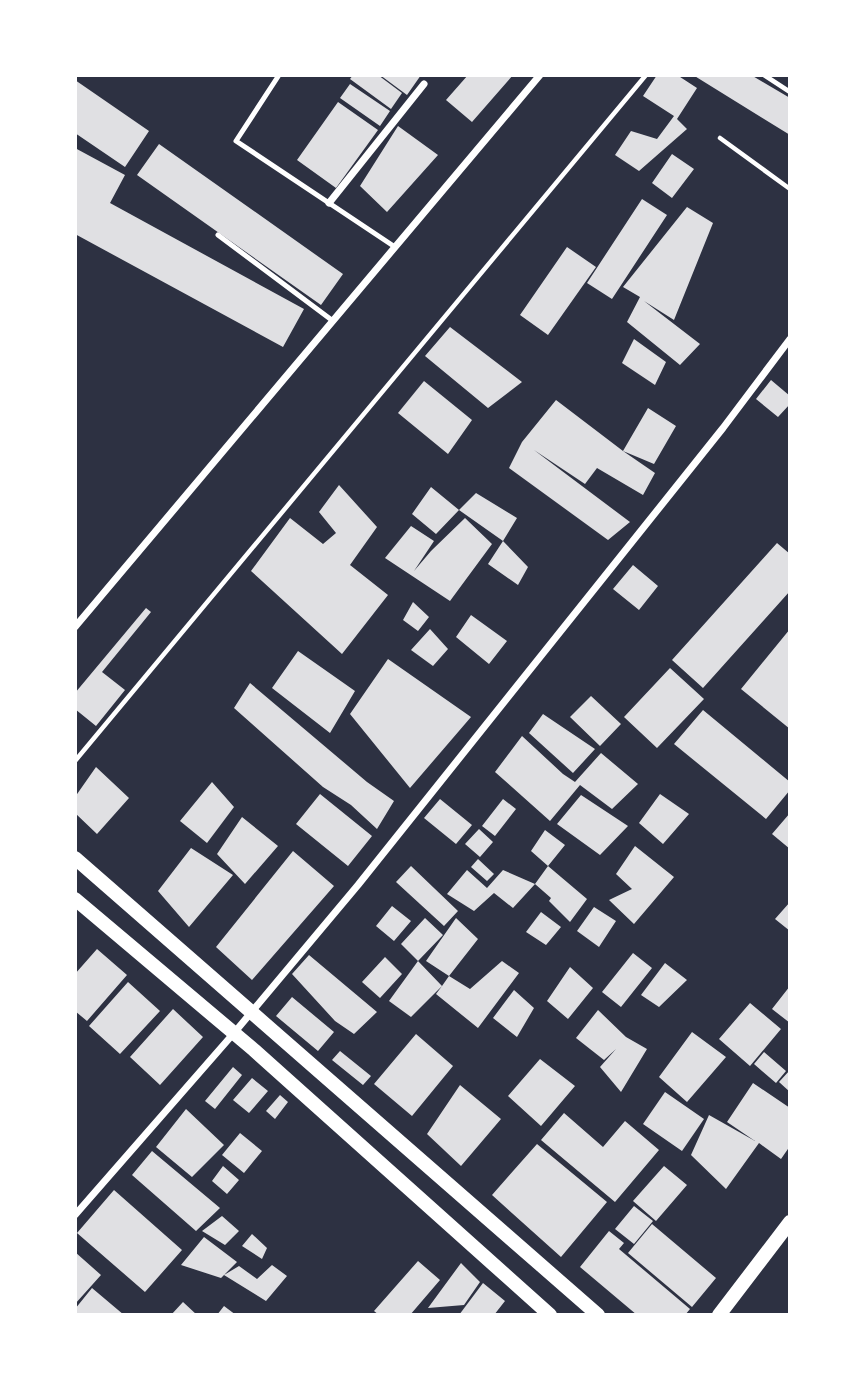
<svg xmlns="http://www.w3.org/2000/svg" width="865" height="1390" font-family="Montserrat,sans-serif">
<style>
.building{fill:#e0e0e3}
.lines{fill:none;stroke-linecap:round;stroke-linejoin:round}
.path{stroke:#fff;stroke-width:4.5}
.service{stroke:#fff;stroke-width:5}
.minor{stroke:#fff;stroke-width:7}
.secondary{stroke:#fff;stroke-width:14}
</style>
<rect width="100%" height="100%" fill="#2d3142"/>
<path class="building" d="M353,75h25l24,18 -11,16 -41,-30z
M380,75h41l-14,20z
M468,75h45l-41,47 -26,-22z
M657,75h20l20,13 -20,31 10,10 -48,42 -24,-16 16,-24 26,8 17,-23 -31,-20z
M693,75h58l39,23v37z
M75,80l74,51 -24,36 -50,-34z
M350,84l40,27 -10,15 -40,-28z
M338,102l40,28 -42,58 -39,-28z
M398,126l40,29 -51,57 -27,-26z
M159,144l184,130 -22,31 -184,-130z
M75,148l50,27 -15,28 194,106 -21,38 -208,-113z
M672,154l22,15 -22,29 -20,-15z
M642,199l25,16 -55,84 -25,-16z
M687,207l26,16 -39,97 -30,-19 56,43 -20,21 -53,-43 13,-25 -17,-10z
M567,247l29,20 -48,68 -28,-20z
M450,327l72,55 -34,26 -63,-52z
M634,339l32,23 -11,23 -33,-22z
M771,380l19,16v8l-12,13 -22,-18z
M424,381l48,39 -24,34 -50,-41z
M556,400l67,51 25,-43 28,18 -22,38 -31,-13 32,22 -12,22 -46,-27 -12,16 -51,-34 96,72 -22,18 -99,-72 13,-26z
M339,485l38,42 -27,38 38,30 -46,59 -91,-83 39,-53 33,26 13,-11 -17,-21z
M431,487l28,23 -23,24 -24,-20z
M476,493l41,25 -14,23 -44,-31z
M465,518l27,26 -42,57 -65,-43 26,-32 23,15 -20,30 17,-20z
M503,541l25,26 -10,18 -30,-21z
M777,543l13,11v37l-87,97 -31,-28z
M633,565l25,21 -19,24 -26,-21z
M413,602l16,15 -11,14 -15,-11z
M146,608l5,4 -49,60 23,18 -29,36 -21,-17v-16z
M471,615l36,26 -18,23 -33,-27z
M430,629l18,20 -15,17 -22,-16z
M790,629v100l-49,-40z
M298,651l57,40 -25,42 -58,-45z
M388,659l83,58 -61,71 -60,-74z
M670,668l34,31 -47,49 -33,-31z
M250,683l117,99 27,19 -17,28 -26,-24 -28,-18 -89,-79z
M591,696l30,28 -21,22 -30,-29z
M703,710l87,72v8l-24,29 -92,-75z
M543,714l52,35 -22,24 -44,-40z
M522,736l41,38 12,8 26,-29 37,31 -26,25 -32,-24 -30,36 -55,-49z
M96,767l33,31 -32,36 -22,-21v-16z
M212,782l22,25 -27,36 -27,-22z
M320,794l52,42 -24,30 -52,-42z
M660,794l29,20 -26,30 -24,-21z
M581,795l47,31 -28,29 -43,-31z
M440,799l32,26 -16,19 -32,-26z
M503,799l13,10 -21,27 -13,-10z
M790,813v36l-18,-15z
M242,817l36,29 -33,38 -28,-30z
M479,829l14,13 -13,15 -15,-13z
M545,830l20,15 -17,21 -17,-15z
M635,846l39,31 -40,47 -25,-24 23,-11 -16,-15z
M191,848l42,27 -44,52 -31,-36z
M293,851l41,35 -82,94 -36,-33z
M478,859l16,15 -7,7 -16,-14z
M411,866l47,45 -14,15 -48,-44z
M548,866l39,33 -17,23 -21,-21 2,-3 -16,-14 -22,24 -19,-15 -20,18 -27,-17 20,-24 20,18 16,-18 32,14z
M790,902v29l-15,-12z
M392,906l19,15 -17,20 -18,-15z
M594,907l22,14 -17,26 -22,-16z
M541,912l20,15 -15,18 -20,-13z
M425,918l18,17 -25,26 -17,-17z
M456,918l22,21 -29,37 -23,-15z
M97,949l30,26 -40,46 -12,-10v-37z
M633,953l19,15 -31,39 -19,-15z
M309,955l68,57 -23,22 -19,-13 -43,-47z
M385,957l17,17 -22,24 -18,-16z
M418,961l24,25 7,-10 21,13 32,-28 17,12 -41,55 -42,-34 6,-8 -31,31 -22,-16z
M665,963l22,17 -28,27 -18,-12z
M570,967l23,21 -25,31 -21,-18z
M128,982l32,29 -40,43 -31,-28z
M790,986v37l-18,-14z
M514,990l20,18 -17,29 -24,-19z
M292,997l42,35 -16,19 -42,-35z
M750,1003l31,26 -31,37 -31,-27z
M173,1009l30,28 -43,48 -30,-28z
M598,1010l28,27 21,12 -26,43 -21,-25 16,-18 -12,11 -28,-22z
M692,1032l34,25 -39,45 -28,-25z
M416,1034l37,32 -41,50 -38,-32z
M340,1051l31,25 -8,9 -31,-25z
M764,1052l22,19 -10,12 -22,-19z
M540,1059l35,27 -34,40 -33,-30z
M233,1067l9,8 -27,34 -10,-8z
M790,1070v22l-11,-10z
M252,1078l16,13 -19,22 -16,-13z
M753,1083l37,25v38l-9,13 -22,-16 -33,46 -35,-34 18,-40 46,26 -28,-19z
M460,1085l41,34 -40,47 -34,-32z
M665,1092l39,27 -22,32 -39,-27z
M280,1095l8,7 -13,17 -9,-8z
M186,1109l38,36 -32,32 -36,-30z
M564,1113l39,34 22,-26 34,29 -44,52 -74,-62z
M240,1133l22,18 -18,22 -22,-18z
M537,1144l70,58 -46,55 -69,-62z
M152,1151l68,57 -24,23 -64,-56z
M223,1166l16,14 -12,14 -15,-13z
M664,1166l23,19 -31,36 -23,-20z
M114,1190l68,60 -37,42 -68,-59z
M634,1206l19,15 -19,23 -19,-15z
M222,1216l17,15 -14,14 -23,-14z
M652,1224l64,54 -24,29 -64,-54z
M609,1231l15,12 -5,6 71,60 -5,6h-48l-57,-48z
M252,1234l15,14 -5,11 -20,-13z
M204,1237l33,25 -13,13 15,-9 18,13 15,-14 15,11 -21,25 -42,-26 -3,3 -40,-13z
M75,1252l26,23 -26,29z
M418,1261l22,19 -30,35h-31l-5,-4z
M461,1263l19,19 -16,23 -36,3z
M483,1283l22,18 -11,14h-35z
M92,1288l32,27h-49v-6z
M183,1302l14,13h-26z
M224,1306l12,9h-19z"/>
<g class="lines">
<path class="path" d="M764,75l26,17
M720,138l70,51
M75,761l571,-686"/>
<path class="service" d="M279,75l-43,66 159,106
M218,235l115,86"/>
<path class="minor" d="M329,203l95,-119
M75,627l465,-552
M75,1215l159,-182 124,-148 365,-457 67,-89"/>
<path class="secondary" d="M75,858l523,457
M75,899l179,151 296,265
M719,1315l71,-93"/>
</g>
<rect width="865" height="1390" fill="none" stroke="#ffffff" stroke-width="154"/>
</svg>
